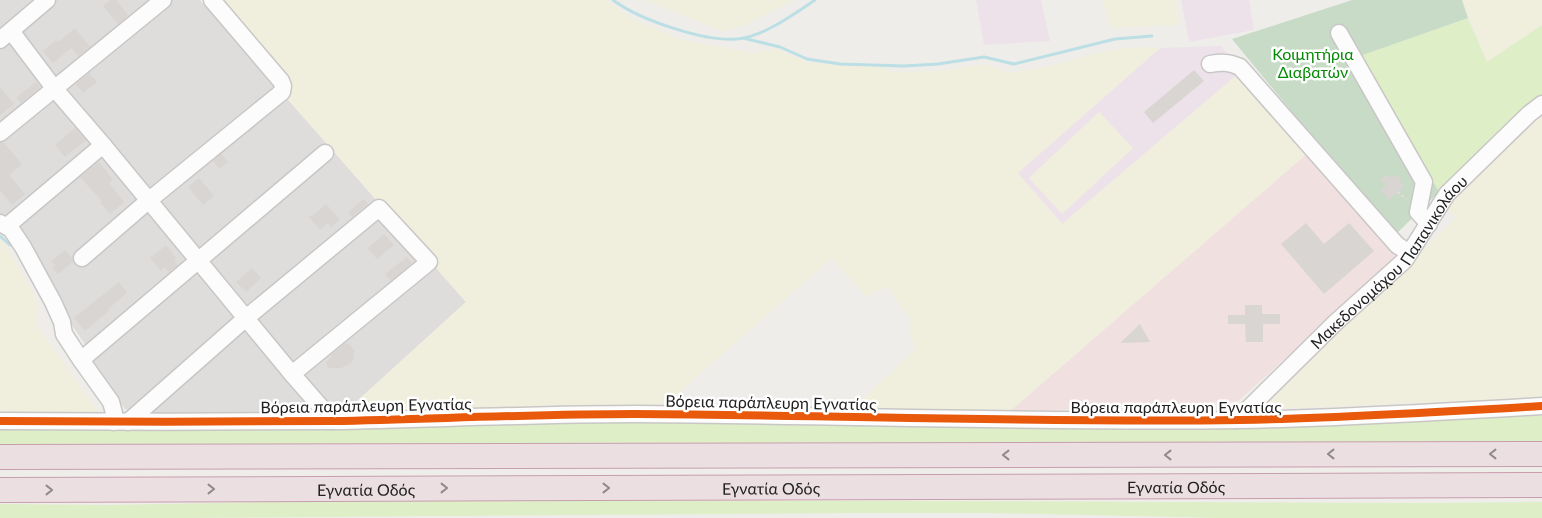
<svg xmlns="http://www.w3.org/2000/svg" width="1542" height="518" font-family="Lato,sans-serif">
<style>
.residential{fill:#dedddb}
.commercial{fill:#f1e0e0}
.industrial{fill:#ede2e9}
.farmland{fill:#f0efdd}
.grass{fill:#deeec7}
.cemetery{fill:#c7dbc6}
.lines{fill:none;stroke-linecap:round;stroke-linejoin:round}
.stream{stroke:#bbdfe4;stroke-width:3}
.building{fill:#d8d5d2}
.minor-casing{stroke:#c8c7c6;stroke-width:19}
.highway-casing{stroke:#c79eae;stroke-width:26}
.path{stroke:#ecdbda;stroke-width:2;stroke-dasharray:2.5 2.5;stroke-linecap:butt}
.minor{stroke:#fdfcfc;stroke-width:16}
.highway{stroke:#ecdfe2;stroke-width:24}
.cycleway-casing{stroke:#fff;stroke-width:11}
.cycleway{stroke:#e8590c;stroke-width:8}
.oneway{stroke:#918a8b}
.labels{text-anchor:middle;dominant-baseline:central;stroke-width:5;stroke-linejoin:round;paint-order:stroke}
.park-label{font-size:16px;fill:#048a05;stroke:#fff}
.street-label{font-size:16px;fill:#212121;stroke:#fff}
</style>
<rect width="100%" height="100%" fill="#efedea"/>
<path class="residential" d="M0,0h200l266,302 -121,110 -197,3 -23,-6 -25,-35 -14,-28 -86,-130z"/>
<path class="commercial" d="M1310,151l89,105 -161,145 -229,11z"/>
<path class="industrial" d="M976,0h65l9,41 -66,4z
M1181,0h68l5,30 -65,12z
M1222,46l17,27 -176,152 -46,-52 143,-125z"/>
<path class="farmland" d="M217,0h388l30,20 48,20 71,13 20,-5 33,14 36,4 28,-1 22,7 45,-1 46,-7 26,9 36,-6 59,-16 32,-4 23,1 -142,125 44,51 177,-151 71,78 -301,261 -159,-2 66,-61 -6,-15 -1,-16 -22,-31 -22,9 -33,-38 -166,146 -321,8 121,-110 -181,-206 6,-6z
M645,0h150l-48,24 -17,6 -9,1z
M1103,0h72l5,25 -70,3z
M1462,0h80v25l-55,37z
M1099,112l34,36 -71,66 -33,-36z
M1542,117v281l-273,11 1,-13 186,-178 -11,-12 28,-30z
M0,240l3,1 6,10 25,44 5,15 -3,14 64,91 -100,-1z"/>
<path class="grass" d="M1468,18l19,44 55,-37v73l-103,94 -79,-136z
M1542,414v27l-616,4 -926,2v-18l198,1 365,-10 350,7 335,-2z
M364,500l566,1 487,2 125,-1v16h-320l-234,-5h-131l-673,5h-184v-14l110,1z"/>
<path class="cemetery" d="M1352,0h110l6,18 -108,38 79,136 -45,44 -162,-197z"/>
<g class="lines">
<path class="stream" d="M613,0c27,20 98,45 131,38 24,-5 50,-24 71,-38
M743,38l37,9 27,12 33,5 64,2 34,-2 46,-7 30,7 101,-25 37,-3
M0,236l10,9"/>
</g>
<path class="building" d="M110,0h6l12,15 -10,9 -15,-18z
M75,28l15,19 -12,9 -7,-8 -18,15 -10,-12 13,-11 2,2z
M1194,70l10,11 -51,42 -9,-11z
M89,73l8,9 -14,11 -7,-9z
M36,82l4,5 -19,16 -5,-5z
M0,87l14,17 -14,11z
M75,128l11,12 -21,17 -10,-12z
M3,142l19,22 -13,11 16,19 -13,11 -12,-15v-47z
M221,154l7,8 -8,7 -7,-8z
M99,162l14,18 -4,3 15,19 -14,12 -10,-12 2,-1 -22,-24z
M1387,174l4,4 3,-2 6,1 1,6 3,4 -15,13 -9,-10 6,-5 -6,-5z
M199,178l15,18 -11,9 -15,-18z
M364,199l4,5 -16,13 -4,-5z
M326,204l14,16 -9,7 -3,-4 -8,7 -12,-14h4z
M1306,223l18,21 25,-21 25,28 -50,43 -43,-50z
M384,234l10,11 -17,14 -9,-11z
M166,245l10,13 -2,2 4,5 -9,7 -4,-5 -4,4 -11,-13z
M65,250l7,8 1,4 -15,12 -6,-6 3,-2 -4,-5z
M407,257l5,6 -21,18 -6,-7z
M252,268l9,10 -15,14 -10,-10z
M119,282l8,11 -19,16 2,1 -25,21 -11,-13z
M1245,305h17v9h18v10h-17v18h-17l-1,-18h-17v-9h17z
M1140,324l10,18 -30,1z
M346,343l1,2 2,-2 6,9 -2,2 2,2 -4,7 -10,5h-13l-2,-6 6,-5 -1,-2z"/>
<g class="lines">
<g class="minor-casing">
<g id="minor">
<path d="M11,31l43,57 49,57 189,229 41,47"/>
<path d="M1339,33l85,149 -6,30 11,12"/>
<path d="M0,40l47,-40"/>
<path d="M1210,64c12,-2 19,-2 30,3l157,178 12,8"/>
<path d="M0,133l163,-133"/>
<path d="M0,223l11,6 12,18 30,55 9,20 2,12 17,26 30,42 3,11v9"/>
<path d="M7,226l96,-81"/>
<path d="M82,258l66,-57 134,-109 1,-6 -2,-5 -69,-81"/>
<path d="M81,360l244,-207"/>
<path id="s1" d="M1237,420l98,-97 70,-63 42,-66 82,-80 13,-10"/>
<path d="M0,421c111,1 222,1 333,0 101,-2 202,-7 302,-7 202,1 403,9 605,6 101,-2 201,-8 302,-14"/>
<path d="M128,422l118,-104 133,-110 50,54 -137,112"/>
</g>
</g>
<g class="highway-casing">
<g id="highway">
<path d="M0,457l1542,-3"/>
<path id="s2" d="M0,490l1542,-5"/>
</g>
</g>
<path class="path" d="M1398,192l8,7"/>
<use href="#minor" class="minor"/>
<use href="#highway" class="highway"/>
<g class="cycleway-casing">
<path id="cycleway" d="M0,421c111,1 222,1 333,0 101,-2 202,-7 302,-7 202,1 403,9 605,6 101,-2 201,-8 302,-14"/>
</g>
<use href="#cycleway" class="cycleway"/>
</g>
<defs><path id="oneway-chevron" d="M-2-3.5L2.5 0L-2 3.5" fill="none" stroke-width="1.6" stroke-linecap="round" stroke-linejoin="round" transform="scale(1.25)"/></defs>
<g class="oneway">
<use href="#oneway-chevron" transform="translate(1331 454) rotate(180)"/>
<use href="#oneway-chevron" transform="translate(1493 454) rotate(180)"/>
<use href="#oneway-chevron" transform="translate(1006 455) rotate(180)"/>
<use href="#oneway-chevron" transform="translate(1168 455) rotate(180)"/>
<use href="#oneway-chevron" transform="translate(444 488)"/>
<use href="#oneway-chevron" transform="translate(606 488)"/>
<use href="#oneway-chevron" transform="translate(211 489)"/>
<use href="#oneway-chevron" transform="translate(49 490)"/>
</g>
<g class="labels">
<g class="park-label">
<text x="1313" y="53">Κοιμητήρια<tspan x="1313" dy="18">Διαβατών</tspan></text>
</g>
<g class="street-label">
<text stroke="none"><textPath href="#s1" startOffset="220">Μακεδονομάχου Παπανικολάου</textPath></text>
<text transform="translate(771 402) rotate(1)">Βόρεια παράπλευρη Εγνατίας</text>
<text transform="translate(366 405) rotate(-1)">Βόρεια παράπλευρη Εγνατίας</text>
<text x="1176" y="406">Βόρεια παράπλευρη Εγνατίας</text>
<text stroke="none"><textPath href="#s2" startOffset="1176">Εγνατία Οδός</textPath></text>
<text stroke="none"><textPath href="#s2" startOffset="771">Εγνατία Οδός</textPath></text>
<text stroke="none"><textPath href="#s2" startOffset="366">Εγνατία Οδός</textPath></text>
</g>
</g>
</svg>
